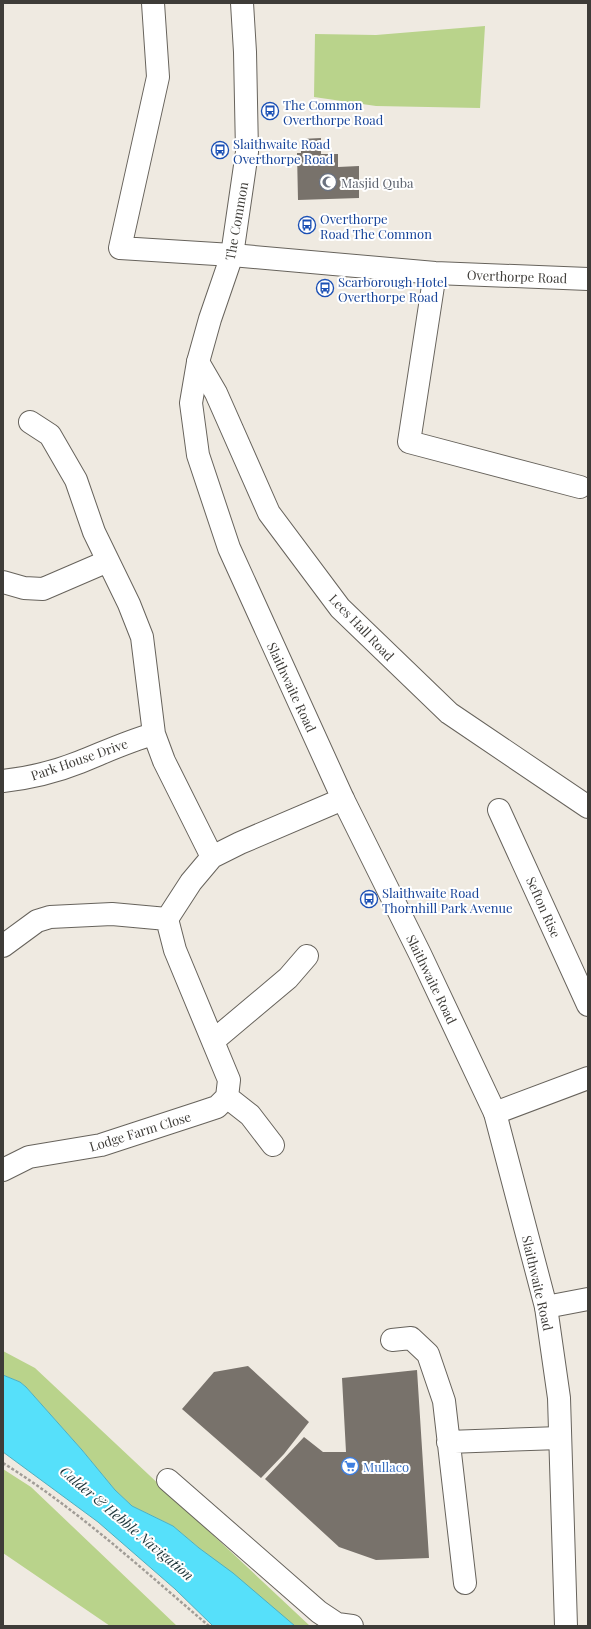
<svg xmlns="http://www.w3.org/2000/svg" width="591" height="1629" font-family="'Playfair Display',serif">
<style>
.green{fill:#b9d38b}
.water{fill:#56e0fa;stroke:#4fafc0}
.building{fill:#78726b}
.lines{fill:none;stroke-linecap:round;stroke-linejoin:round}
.minor-casing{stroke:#67635c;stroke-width:24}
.major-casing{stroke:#67635c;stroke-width:24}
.path{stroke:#a19d97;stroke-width:2.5;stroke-dasharray:3 2;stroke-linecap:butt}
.minor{stroke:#fff;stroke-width:22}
.major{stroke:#fff;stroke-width:22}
.labels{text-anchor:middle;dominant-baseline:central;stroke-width:4;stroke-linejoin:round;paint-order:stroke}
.transit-label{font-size:13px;fill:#164399;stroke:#fff;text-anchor:start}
.worship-label{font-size:13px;fill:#5b616d;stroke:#fff;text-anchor:start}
.street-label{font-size:13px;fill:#3e3c38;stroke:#fff}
.shop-label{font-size:13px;fill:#366cbe;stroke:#fff;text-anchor:start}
.water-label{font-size:14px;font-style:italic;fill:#1d353a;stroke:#fff}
</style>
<rect width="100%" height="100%" fill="#efeae1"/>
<path class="green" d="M485,26l-5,82 -104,-2 -62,-9 1,-63 61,1z
M3,1351l32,17 275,258h-15l-96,-78 -26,-22 -41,-20 -17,-16 -33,-40 -56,-63 -6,-5 -17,-7z
M3,1469l28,18 146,139h-67l-107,-73z"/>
<path class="water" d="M3,1375l17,7 6,5 56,63 33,40 17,16 41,20 26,22 34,25 62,53h-82l-38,-37 -77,-67 -95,-70z"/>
<path class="building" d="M321,138v16h17v13l21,-1v32l-61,2 -1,-47h4v-14z
M248,1366l61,56 -25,32 -23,24 -79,-69 32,-37z
M417,1370l12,188 -53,2 -37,-13 -74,-68 39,-42 19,15h23l-4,-74z"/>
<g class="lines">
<g class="minor-casing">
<path id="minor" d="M153,3l5,74 -38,171 112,7 203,18 153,6
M435,273l-26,169 171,45
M198,362l18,31 53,120 71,95 109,105 139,94
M30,422l20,13 26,45 18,52 35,72 13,33 12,97 10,27 48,96
M3,582l21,6 19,1 65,-28
M3,781c26,-3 52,-9 77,-19 25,-10 48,-21 74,-28
M499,810l89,195
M3,946l34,-25 13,-4 62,-3 55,5 24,-37 21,-25 28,-14 103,-44
M213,1041l75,-63 19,-22
M227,1097l23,18 23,30
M495,1113l93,-35
M3,1170l26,-13 72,-12 98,-32 18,-6 10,-10 2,-17 -54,-130 -8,-31
M546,1307l42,-8
M392,1340l19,-2 17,16 16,47 21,182
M448,1442l112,-4
M168,1480l151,132 18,12 15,2"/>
</g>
<g class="major-casing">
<path id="major" d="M242,3l3,49 2,100 -15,103 -22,64 -12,43 -7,41 7,52 31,93 114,251 77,155 75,159 51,194 13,91 7,228"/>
</g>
<path class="path" d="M3,1463c74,46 139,106 206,163"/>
<use href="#minor" class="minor"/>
<use href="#major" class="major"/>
</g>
<defs>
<g id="bus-ring" transform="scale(0.9)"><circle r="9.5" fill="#fff" stroke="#1a4fb4" stroke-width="1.5"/><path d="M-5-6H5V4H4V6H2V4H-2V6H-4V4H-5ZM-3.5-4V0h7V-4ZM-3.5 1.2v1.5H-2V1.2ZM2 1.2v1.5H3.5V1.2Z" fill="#1a4fb4"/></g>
<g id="mosque-ring" transform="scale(0.9)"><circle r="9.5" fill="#fff" stroke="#6b7280" stroke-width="1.5"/><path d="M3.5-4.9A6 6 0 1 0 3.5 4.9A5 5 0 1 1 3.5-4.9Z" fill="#6b7280"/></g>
<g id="supermarket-ring" transform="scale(0.9)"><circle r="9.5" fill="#fff" stroke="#3f7fe0" stroke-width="1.5"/><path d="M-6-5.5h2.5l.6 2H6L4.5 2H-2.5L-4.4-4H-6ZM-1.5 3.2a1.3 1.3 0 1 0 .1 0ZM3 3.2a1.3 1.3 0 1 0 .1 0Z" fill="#3f7fe0"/></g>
</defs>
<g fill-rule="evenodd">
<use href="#bus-ring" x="270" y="111"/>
<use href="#bus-ring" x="220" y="150"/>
<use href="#mosque-ring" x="328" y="182"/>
<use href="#bus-ring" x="307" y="225"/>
<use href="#bus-ring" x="325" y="288"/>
<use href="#bus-ring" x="369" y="899"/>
<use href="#supermarket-ring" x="350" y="1466"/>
</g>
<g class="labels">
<g class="transit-label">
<text x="283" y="104">The Common<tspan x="283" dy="15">Overthorpe Road</tspan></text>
<text x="233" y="143">Slaithwaite Road<tspan x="233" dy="15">Overthorpe Road</tspan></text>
<text x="320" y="218">Overthorpe<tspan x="320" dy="15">Road The Common</tspan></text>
<text x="338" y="281">Scarborough Hotel<tspan x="338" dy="15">Overthorpe Road</tspan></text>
<text x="382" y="892">Slaithwaite Road<tspan x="382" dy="15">Thornhill Park Avenue</tspan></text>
</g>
<g class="worship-label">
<text x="341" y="182">Masjid Quba</text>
</g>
<g class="street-label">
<text transform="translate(236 221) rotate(-80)">The Common</text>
<text transform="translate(517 276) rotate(2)">Overthorpe Road</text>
<text transform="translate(362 627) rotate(46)">Lees Hall Road</text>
<text transform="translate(292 687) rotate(65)">Slaithwaite Road</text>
<text transform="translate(79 759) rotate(-19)">Park House Drive</text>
<text transform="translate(544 907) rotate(66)">Sefton Rise</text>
<text transform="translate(432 979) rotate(64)">Slaithwaite Road</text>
<text transform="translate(140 1131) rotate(-17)">Lodge Farm Close</text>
<text transform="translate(538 1283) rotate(77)">Slaithwaite Road</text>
</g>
<g class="shop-label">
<text x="363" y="1466">Mullaco</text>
</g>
<g class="water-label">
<text transform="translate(127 1523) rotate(40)">Calder &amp; Hebble Navigation</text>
</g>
</g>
<rect width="591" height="1629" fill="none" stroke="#3e3c38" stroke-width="8"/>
</svg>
